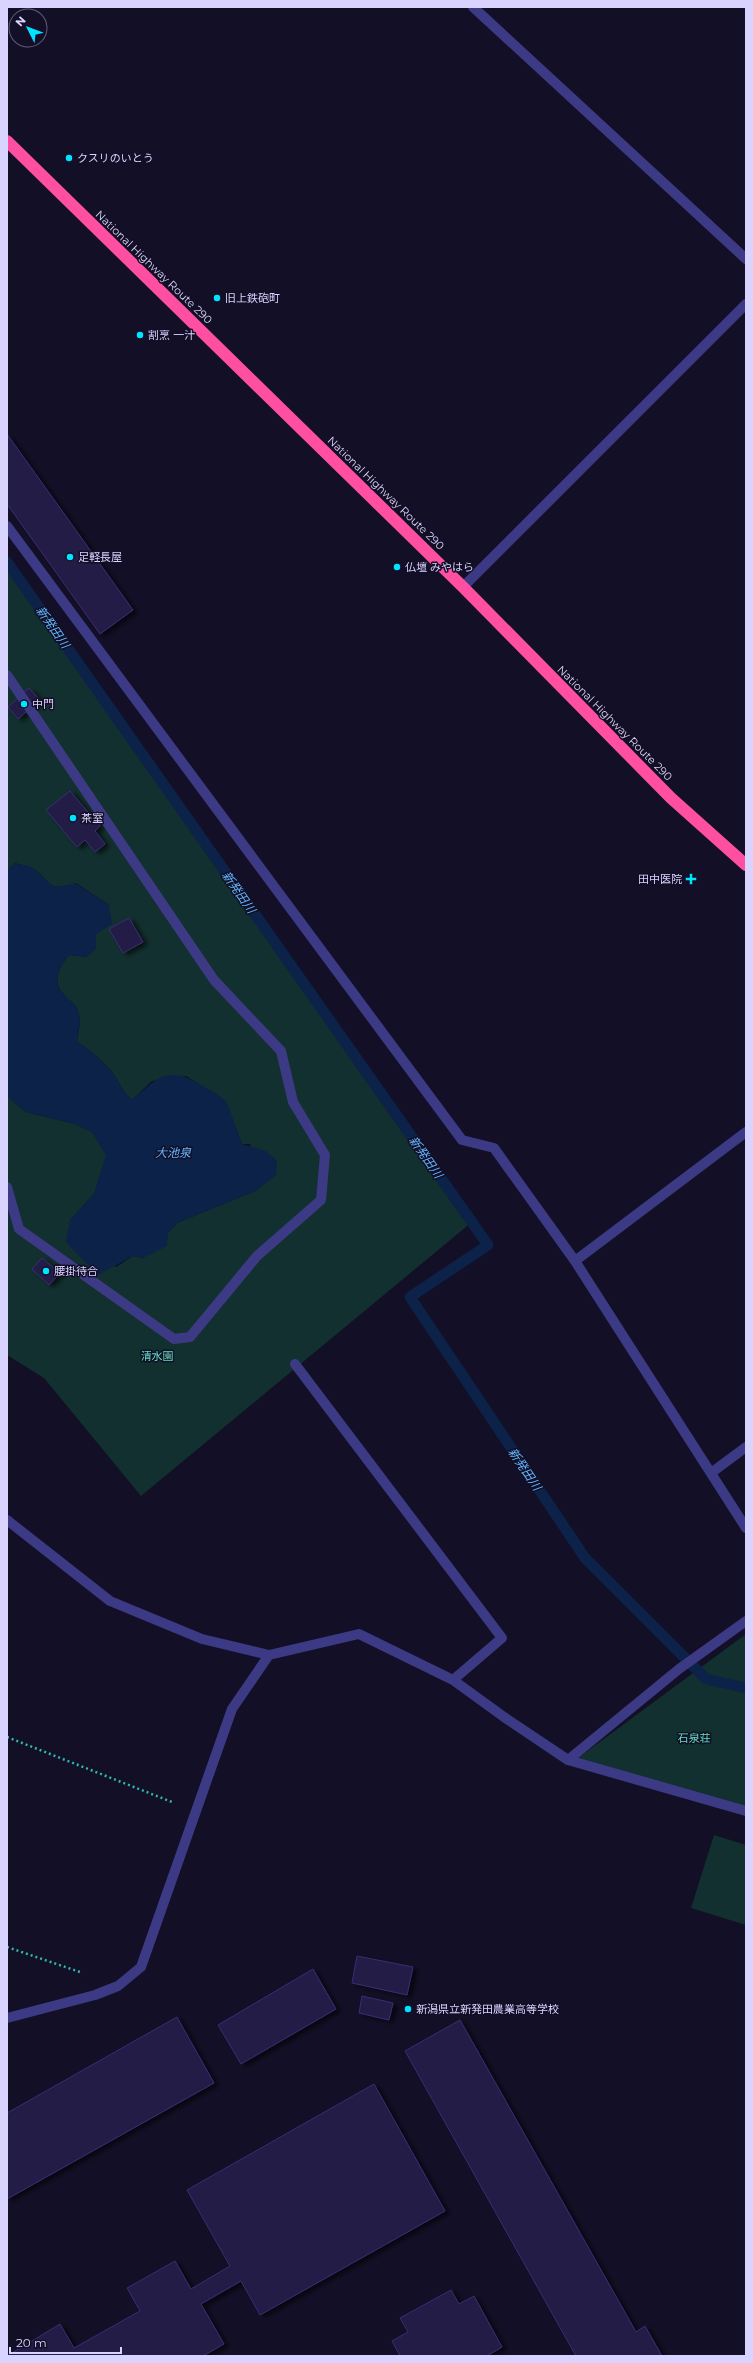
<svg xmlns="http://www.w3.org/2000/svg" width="753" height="2363" font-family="Montserrat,'Noto Sans JP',sans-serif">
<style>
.green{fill:#12302f}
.water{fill:#0c2248}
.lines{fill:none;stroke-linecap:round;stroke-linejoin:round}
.stream{stroke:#0c2248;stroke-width:11}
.building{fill:#241b47;stroke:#3b2d73;filter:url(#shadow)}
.path{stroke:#2fb8b0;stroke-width:2.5;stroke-dasharray:2 3;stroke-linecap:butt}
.minor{stroke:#3d3a85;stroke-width:10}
.highway{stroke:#ff4fa3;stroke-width:12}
.poi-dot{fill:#00e5ff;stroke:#130f26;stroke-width:1.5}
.labels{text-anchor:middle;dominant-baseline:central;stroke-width:3;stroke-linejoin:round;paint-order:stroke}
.poi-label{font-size:11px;fill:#d9d4ff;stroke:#130f26;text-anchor:start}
.street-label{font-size:11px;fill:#d9d4ff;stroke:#130f26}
.park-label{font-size:11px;fill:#5fe0c0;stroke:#130f26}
.water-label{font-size:12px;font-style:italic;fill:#62b6ff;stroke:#130f26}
</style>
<defs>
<filter id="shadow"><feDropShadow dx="4.5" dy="2.5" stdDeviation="2" flood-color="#0009"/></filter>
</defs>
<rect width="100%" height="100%" fill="#130f26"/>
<path class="green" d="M7,562l465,660 -331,274 -97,-118 -37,-23v-259l19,16 49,12 17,8 15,23 -13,39 -24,26 46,47 17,-11 10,2 34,-35 80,-33 -7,-46h-8l-17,-43 -39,-25 -34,5 -20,19c-10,-7 -13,-21 -22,-30 -9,-11 -22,-20 -33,-29 2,-11 5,-24 -1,-34 -2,-4 -8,-7 -11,-11 -14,-14 -6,-29 4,-41l17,2 23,-52 -33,-22c-34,11 -23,-5 -46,-16 -4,-2 -10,-2 -15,-4l-8,8z
M746,1634v174l-168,-50z
M714,1835l32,10v80l-55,-17z"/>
<path class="water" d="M15,863c5,2 11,2 15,4 23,11 12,27 45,16l34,22 3,19 -16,10v15l-10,8 -17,-2c-10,12 -18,27 -4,41 3,4 9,7 11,11 7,11 2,23 1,34 11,9 24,18 33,29 9,9 12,23 22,30 26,-22 34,-35 69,-15 8,5 18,9 24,16 7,9 11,31 17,43l24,7 11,10 -1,14 -19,15 -80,33 -9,9 -1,14 -24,12 -10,-2 -35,19 -32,-33 4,-22 24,-26 12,-39 -14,-23 -17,-8 -49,-12 -19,-16v-225z"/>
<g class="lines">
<path class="stream" d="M7,562l481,683 -78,52 175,261 121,121 40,9"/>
</g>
<path class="building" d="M7,434l126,176 -33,24 -93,-130z
M29,688l11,12 -22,19 -10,-12z
M70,791l30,35 -5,5 10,13 -10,8 -10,-12 -8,7 -31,-37z
M129,918l14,24 -20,11 -14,-24z
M42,1258l18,15 -11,12 -17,-16z
M357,1956l56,11 -6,28 -55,-12z
M313,1969l23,40 -95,55 -23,-39z
M362,1996l31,7 -4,17 -30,-7z
M177,2017l37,66 -207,116v-86z
M460,2020l176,312 9,-6 17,30h-86l-171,-305z
M374,2084l71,127 -185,104 -19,-34 -40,23 23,40 -21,12h-196l53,-32 14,24 66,-37 -13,-23 48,-27 16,28 39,-23 -43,-76z
M451,2290l8,14 15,-8 28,51 -15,9h-87l-8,-15 16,-9 -8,-14z"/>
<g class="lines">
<path class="path" d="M7,1737l165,65
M7,1947l73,25"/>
<path class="minor" d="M473,7l273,252
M7,526l455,614 32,8 81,113 171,-129
M463,587l283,-283
M7,675l207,305 67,71 12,51 32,53 -4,45 -64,56 -67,81 -16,2 -155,-110 -12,-42
M575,1261l171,267
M295,1364l207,274 -49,42
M711,1473l35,-26
M7,1520l103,81 92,38 67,16 90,-21 94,46 51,37 64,43 178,51
M568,1760l111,-91 67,-48
M7,2018l88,-23 23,-9 23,-19 91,-258 37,-54"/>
<path class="highway" d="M7,141l456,446 208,211 75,67"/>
</g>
<g class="poi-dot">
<circle cx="69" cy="158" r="4"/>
<circle cx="217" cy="298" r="4"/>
<circle cx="140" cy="335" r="4"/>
<circle cx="70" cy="557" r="4"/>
<circle cx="397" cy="567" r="4"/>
<circle cx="24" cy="704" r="4"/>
<circle cx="73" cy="818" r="4"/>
<path d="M689 873h4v4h4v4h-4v4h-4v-4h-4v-4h4z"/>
<circle cx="46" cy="1271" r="4"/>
<circle cx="408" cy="2009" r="4"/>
</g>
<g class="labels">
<g class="poi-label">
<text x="77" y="158">クスリのいとう</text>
<text x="225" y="298">旧上鉄砲町</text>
<text x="148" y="335">割烹 一汁</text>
<text x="78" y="557">足軽長屋</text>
<text x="405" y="567">仏壇 みやはら</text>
<text x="32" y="704">中門</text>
<text x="81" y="818">茶室</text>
<text x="682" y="879" text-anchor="end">田中医院</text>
<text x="54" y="1271">腰掛待合</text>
<text x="416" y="2009">新潟県立新発田農業高等学校</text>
</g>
<g class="street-label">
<text transform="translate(154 267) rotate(44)">National Highway Route 290</text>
<text transform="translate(386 493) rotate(44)">National Highway Route 290</text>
<text transform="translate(615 723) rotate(45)">National Highway Route 290</text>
</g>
<g class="park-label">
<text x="157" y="1356">清水園</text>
<text x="694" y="1738">石泉荘</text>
</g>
<g class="water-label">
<text transform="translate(53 627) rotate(55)">新発田川</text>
<text transform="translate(239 892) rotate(55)">新発田川</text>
<text x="173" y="1152">大池泉</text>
<text transform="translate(426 1157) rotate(55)">新発田川</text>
<text transform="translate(525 1469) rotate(56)">新発田川</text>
</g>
</g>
<rect width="753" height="2363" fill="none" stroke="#d9d4ff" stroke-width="16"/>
<g transform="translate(28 28) rotate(312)"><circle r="19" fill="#130f26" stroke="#625e7d"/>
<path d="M0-3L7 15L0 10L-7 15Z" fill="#00e5ff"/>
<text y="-6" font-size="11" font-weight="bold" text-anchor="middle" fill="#d9d4ff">N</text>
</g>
<path d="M10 2347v6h111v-6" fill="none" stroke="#d9d4ff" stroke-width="2"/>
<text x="16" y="2347" font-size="12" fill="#d9d4ff" stroke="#130f26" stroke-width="3" paint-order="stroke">20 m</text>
</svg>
